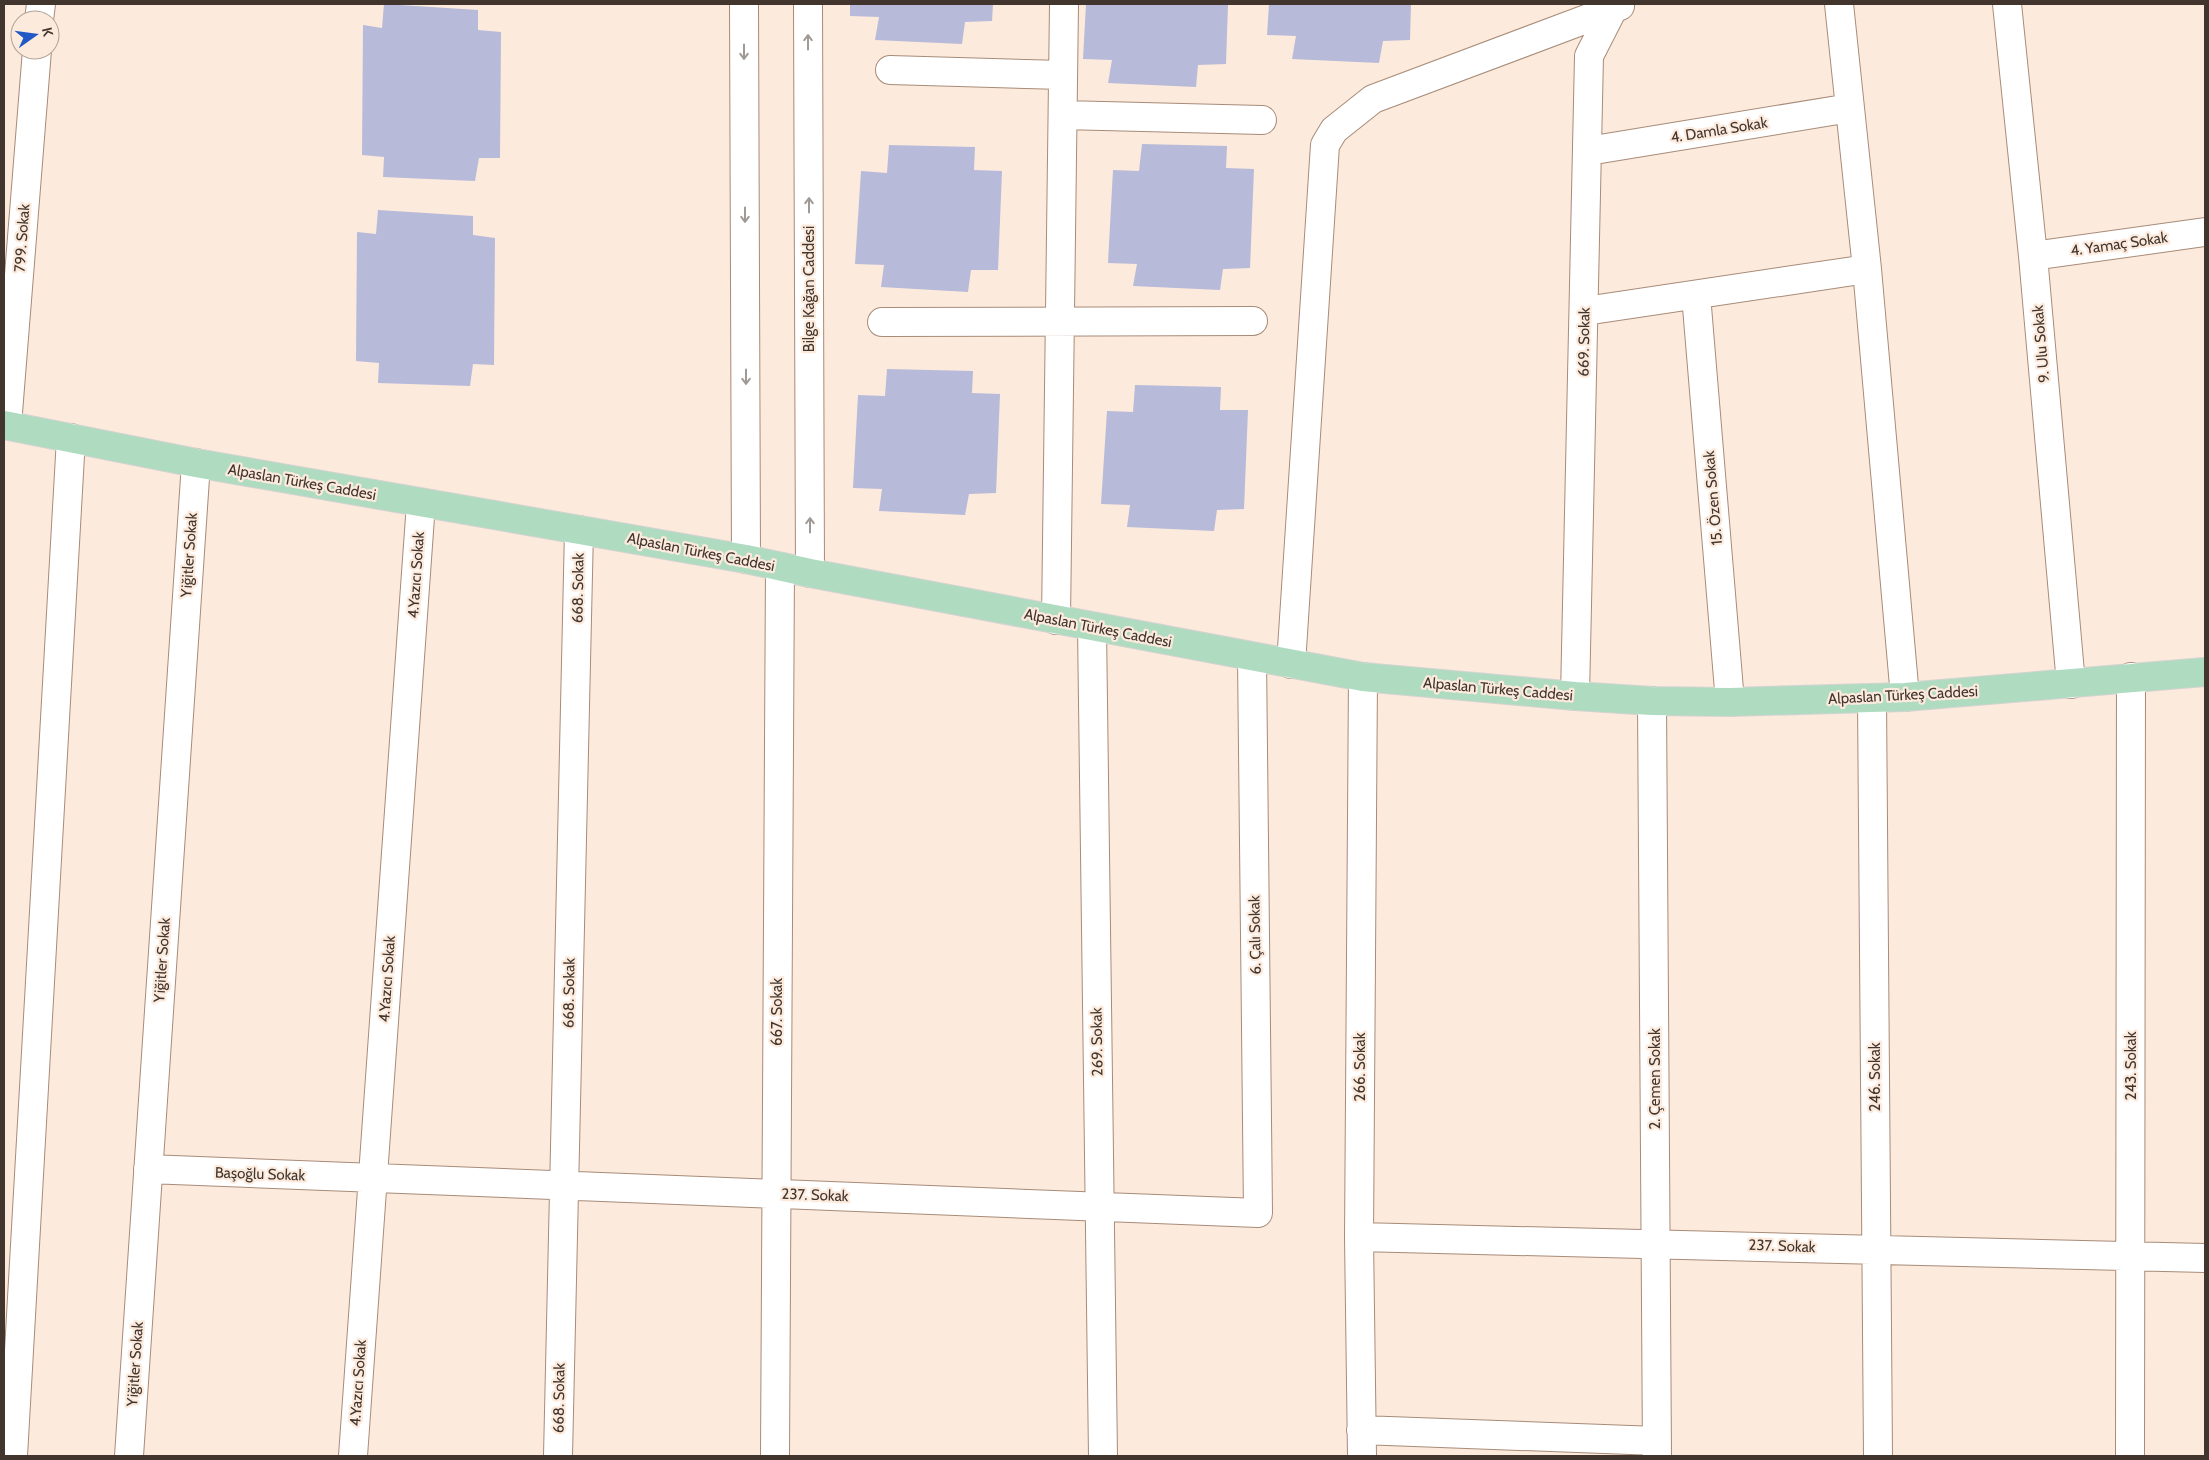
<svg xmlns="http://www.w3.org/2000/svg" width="2209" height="1460" font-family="Cabin,sans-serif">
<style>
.building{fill:#b7bad9}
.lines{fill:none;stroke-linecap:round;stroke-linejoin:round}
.minor-casing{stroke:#a88b78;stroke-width:30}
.major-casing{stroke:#d5d3d1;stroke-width:30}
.minor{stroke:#fff;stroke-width:28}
.major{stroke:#afdbc1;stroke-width:28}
.oneway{stroke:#a09a96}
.labels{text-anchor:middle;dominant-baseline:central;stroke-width:4.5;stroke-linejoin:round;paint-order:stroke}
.street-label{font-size:15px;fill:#41352d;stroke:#fceadd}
</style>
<rect width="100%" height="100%" fill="#fceadd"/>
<path class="building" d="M384,4l94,6v20l23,2 -1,126h-21l-4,23 -92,-4 1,-20 -22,-2 1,-130 19,3z
M850,4h143l-1,17 -27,1 -3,22 -87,-4 4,-23 -29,-1z
M1086,4h142l-2,60 -28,1 -2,22 -88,-4 4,-23 -29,-1z
M1269,4h142l-1,36 -27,1 -4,22 -87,-4 4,-23 -29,-1z
M1142,144l85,2 -1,22 28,1 -4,99 -27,1 -3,21 -87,-4 4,-22 -29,-1 5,-93 26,1z
M889,145l86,2 -1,23 28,1 -4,99h-27l-3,22 -87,-5 3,-22 -29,-1 6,-93 26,2z
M378,210l95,6v19l22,3 -1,127 -21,-1 -3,22 -92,-3 1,-20 -23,-2 1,-129 19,2z
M887,369l86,2 -1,22 28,1 -4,99 -27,1 -4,21 -86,-4 3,-22 -29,-1 5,-93 27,1z
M1135,385l86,2 -1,23h28l-4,99 -27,1 -3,21 -87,-4 3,-22 -29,-1 6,-93 26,1z"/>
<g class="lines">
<g class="minor-casing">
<path id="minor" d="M744,4l2,555
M808,4l2,569
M1839,4l28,265 38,428
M2007,4l26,252 38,428
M39,20l2,-16
M890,70l173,5
M1063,115l199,5
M1588,151l262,-43
M2033,256l172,-24
M1696,295l34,407
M1585,311l282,-42
M882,322l371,-1
M7,425l30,-375
M1056,620l8,-616
M1092,627l11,829
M1291,664l34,-519 9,-15 39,-31 240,-90
M1575,696l14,-640 24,-47 7,-3
M1872,698l6,758
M1652,701l5,755
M148,1169l1110,44 -6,-556
M1359,1237l846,21
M1361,1430l296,11
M13,1456l58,-1018
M129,1456l67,-993
M353,1456l68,-953
M558,1456l21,-926
M775,1456l5,-889
M1362,1456l-3,-219 4,-560
M2130,1456l1,-779"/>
</g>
<g class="major-casing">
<path id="major" d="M4,425l192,38 550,96 64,14 553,104 212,19 77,5 78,1 175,-5 300,-25"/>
</g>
<use href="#minor" class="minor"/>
<use href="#major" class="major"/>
</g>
<defs><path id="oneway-shaft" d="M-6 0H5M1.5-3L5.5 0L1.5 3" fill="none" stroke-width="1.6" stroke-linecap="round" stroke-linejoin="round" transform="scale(1.25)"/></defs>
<g class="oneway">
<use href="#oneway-shaft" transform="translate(808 42) rotate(-90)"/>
<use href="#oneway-shaft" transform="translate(744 52) rotate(90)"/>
<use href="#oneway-shaft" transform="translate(809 205) rotate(-90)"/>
<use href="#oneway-shaft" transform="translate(745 215) rotate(90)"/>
<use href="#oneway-shaft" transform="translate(746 377) rotate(90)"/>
<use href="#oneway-shaft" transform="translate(810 525) rotate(-90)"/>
</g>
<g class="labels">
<g class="street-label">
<text transform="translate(1719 130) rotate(-9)">4. Damla Sokak</text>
<text transform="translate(22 238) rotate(-86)">799. Sokak</text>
<text transform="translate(2119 244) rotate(-8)">4. Yamaç Sokak</text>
<text transform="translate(809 289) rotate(-90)">Bilge Kağan Caddesi</text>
<text transform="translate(1584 342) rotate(-89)">669. Sokak</text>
<text transform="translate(2041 344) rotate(-95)">9. Ulu Sokak</text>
<text transform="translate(302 482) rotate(10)">Alpaslan Türkeş Caddesi</text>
<text transform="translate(1713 498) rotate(-95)">15. Özen Sokak</text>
<text transform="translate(701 552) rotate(11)">Alpaslan Türkeş Caddesi</text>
<text transform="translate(189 555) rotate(-86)">Yiğitler Sokak</text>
<text transform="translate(416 575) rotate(-86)">4.Yazıcı Sokak</text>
<text transform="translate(578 588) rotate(-89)">668. Sokak</text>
<text transform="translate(1098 628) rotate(11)">Alpaslan Türkeş Caddesi</text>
<text transform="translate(1498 689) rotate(5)">Alpaslan Türkeş Caddesi</text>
<text transform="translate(1903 695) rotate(-3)">Alpaslan Türkeş Caddesi</text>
<text transform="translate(1255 935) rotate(-91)">6. Çalı Sokak</text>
<text transform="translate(162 960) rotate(-86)">Yiğitler Sokak</text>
<text transform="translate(387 979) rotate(-86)">4.Yazıcı Sokak</text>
<text transform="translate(569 993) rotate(-89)">668. Sokak</text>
<text transform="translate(777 1012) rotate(-90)">667. Sokak</text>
<text transform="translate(1097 1042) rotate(-91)">269. Sokak</text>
<text transform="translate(2131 1066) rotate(-90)">243. Sokak</text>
<text transform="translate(1360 1067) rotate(-90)">266. Sokak</text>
<text transform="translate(1875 1077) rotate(-90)">246. Sokak</text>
<text transform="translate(1655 1079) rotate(-90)">2. Çemen Sokak</text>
<text transform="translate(260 1174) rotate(2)">Başoğlu Sokak</text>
<text transform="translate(815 1195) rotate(2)">237. Sokak</text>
<text transform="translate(1782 1246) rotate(2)">237. Sokak</text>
<text transform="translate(135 1364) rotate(-86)">Yiğitler Sokak</text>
<text transform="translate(358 1383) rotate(-86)">4.Yazıcı Sokak</text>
<text transform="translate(559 1398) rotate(-89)">668. Sokak</text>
</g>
</g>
<rect width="2209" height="1460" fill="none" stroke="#41352d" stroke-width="10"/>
<g transform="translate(35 35) rotate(76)"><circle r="24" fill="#fceadd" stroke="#b1a297"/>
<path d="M0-4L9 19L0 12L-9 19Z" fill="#2059c6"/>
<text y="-8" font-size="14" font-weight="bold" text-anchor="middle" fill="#41352d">K</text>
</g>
</svg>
